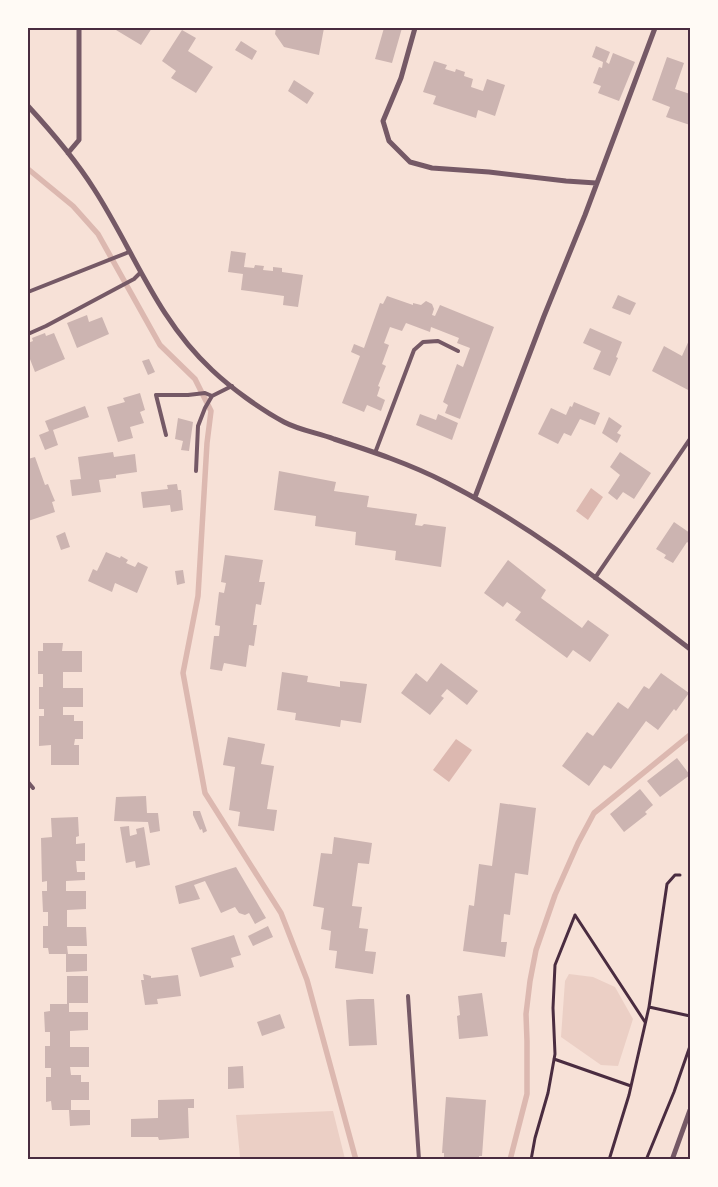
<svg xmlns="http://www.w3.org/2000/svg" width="718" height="1187" font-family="'Source Sans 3',sans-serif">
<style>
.green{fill:#ebcfc5}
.water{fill:#dcb8b0}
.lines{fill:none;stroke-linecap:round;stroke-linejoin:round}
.stream{stroke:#dcb8b0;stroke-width:5.5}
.building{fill:#ccb4b1}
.path{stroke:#4a2c40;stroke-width:3}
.service{stroke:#755966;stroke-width:4}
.minor{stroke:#755966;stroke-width:5}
.neatline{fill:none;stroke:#4a2c40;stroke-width:2}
</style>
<rect width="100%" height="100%" fill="#f7e1d7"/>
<path class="green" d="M569,974l24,3 22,10 18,32 -15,47 -17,-1 -40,-28 4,-56z
M333,1111l12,48 -102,1 -3,-3 -4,-42z"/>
<path class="water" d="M591,488l12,9 -15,23 -12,-9z
M456,739l16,11 -23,32 -16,-12z"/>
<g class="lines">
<path class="stream" d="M28,169l45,37 25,28 62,111 35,34 16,32 -4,32 -9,153 -15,77 22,120 76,120 26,67 49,180
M510,1160l17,-66v-53l-1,-27 4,-33 6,-31 19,-55 23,-52 16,-30 96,-78"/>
</g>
<path class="building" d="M117,28h35l-11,17 -25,-15z
M276,28h48l-5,27 -35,-8 -9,-13z
M384,28h18l-10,35 -17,-4z
M182,30l14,8 -8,13 25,16 -17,26 -25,-15 5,-7 -14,-10z
M241,41l16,10 -5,9 -17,-10z
M596,46l14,6 -4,10 3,2 4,-11 22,9 -16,39 -21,-8 3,-7 -8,-3 6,-16 3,1 1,-6 -11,-5z
M667,57l17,6 -9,26 15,5v31l-24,-8 4,-10 -18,-7z
M434,61l13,4 -2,4 10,3 1,-3 9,3 -1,4 9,3 -2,8 12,4 4,-12 18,6 -10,31 -17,-6 -2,8 -43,-14 3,-8 -13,-4z
M294,80l20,13 -7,11 -19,-13z
M231,251l15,2 -2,14 10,1 1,-3 9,1 -1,4 10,1v-4l9,1v4l21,3 -5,32 -15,-2 1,-9 -43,-6 2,-16 -15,-2z
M618,295l18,8 -6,12 -18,-7z
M387,296l26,9v-2l8,2 5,-4 6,3 2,5 -2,6 3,1 5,-11 54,22 -34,92 -15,-6 3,-8 -5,-3 14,-38 6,3 7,-19 -13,-5 2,-5 -28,-11 -1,5 -24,-9 -4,8 -12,-4 -6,16 5,2 -7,19 4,2 -8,20 2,1 -3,9 8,4 -4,11 -14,-6 -3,7 -22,-9 18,-47 -9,-4 3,-8 10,4 16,-45 3,1z
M87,315l2,7 13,-5 7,17 -32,14 -10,-25z
M590,328l32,14 -6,15 2,1 -8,18 -17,-7 8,-18 -18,-8z
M45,333l1,3 8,-3 11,26 -30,13 -7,-18v-11l5,-2 -1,-3z
M690,338v53l-38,-20 12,-25 18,10z
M149,359l6,13 -7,3 -6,-14z
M140,393l5,17 -5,2 4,11 -14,4 3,11 -15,4 -11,-35 18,-5 -2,-4z
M574,402l26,11 -5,12 -15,-6 -9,17 -7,-3 -6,11 -20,-10 13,-26 15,7 4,-9 2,1z
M85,406l4,11 -36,13 5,15 -13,5 -6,-15 10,-4 -4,-10z
M420,414l16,6 2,-6 20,9 -6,17 -36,-15z
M609,417l13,9 -5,7 4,2 -4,8 -15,-10z
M178,418l15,4 -4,29 -8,-1 2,-9 -8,-2z
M113,452l1,5 21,-3 2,18 -21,3v3l-17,2 2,12 -29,4 -2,-16 11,-1 -3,-22z
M620,452l31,21 -17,26 -11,-7 -6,8 -9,-7 12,-18 -10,-8z
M35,457l10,28 3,-1 4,10 3,7 -3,1 3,10 -27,9v-62z
M279,471l57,11 -2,9 35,5 -2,11 50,7 -2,11 7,1 2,-2 22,3 -5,40 -46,-7 1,-9 -41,-6 1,-13 -41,-6 1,-10 -42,-6z
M177,484l1,6h3l2,20 -12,2 -1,-7 -27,3 -2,-16 27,-3 -1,-4z
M674,522l16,11v11l-3,-2 -14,21 -9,-5 2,-3 -10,-6z
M65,532l5,15 -9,3 -5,-14z
M106,552l14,6 1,-2 7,4 -2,3 9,4 3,-5 10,5 -11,26 -22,-10 -3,9 -24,-11 5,-12 4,2z
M225,555l38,5 -4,22h6l-4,23 -5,-1 -3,21h4l-3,21 -5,-1 -3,22 -22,-4 -2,8 -12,-2 4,-33h5l1,-10 -5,-1 4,-33 5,1 2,-10 -5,-1z
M508,560l38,30 -5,8 41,30 6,-8 21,15 -19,27 -17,-12 -6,8 -52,-38 6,-8 -14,-10 -4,5 -19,-14z
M183,570l2,13 -8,2 -2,-14z
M43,643h20l-1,8h20v21h-19v16h20v19h-20v8h11v6h9v18h-8l-1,6h5v20h-28v-20l-12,1v-30h5v-7h-5v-22h4v-13h-5v-23h5z
M441,663l37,28 -11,14 -20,-16 -6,7 3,2 -14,17 -29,-22 15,-20 11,9z
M282,672l26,4 -1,6 33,5v-6l27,3 -6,39 -20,-3 -1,7 -45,-7 1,-7 -19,-3z
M661,673l28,20 -13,18 -2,-2 -16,21 -12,-9 -35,48 -7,-4 -15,21 -27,-20 25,-34 6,4 25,-34 10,7 16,-23 5,3z
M228,737l37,7 -4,20 13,2 -7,43 10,1 -3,21 -36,-5 2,-14 -11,-2 6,-43 -12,-2z
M677,758l13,17 -30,22 -13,-16z
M640,789l13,16 -8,7 2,2 -23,18 -14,-18z
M146,796l1,17h11l2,18 -10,2 -2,-11 -34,-1 2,-24z
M500,803l36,5 -8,67 -13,-2 -5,42 -6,-1 -3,28h6l-2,15 -42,-6 6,-46 5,1 5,-42 13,2z
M193,811h7l7,20 -4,2 -1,-4 -2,1 -7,-15z
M78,817l1,19 -3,1v7l9,-1v18h-9l1,11h8v8l-19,1v10h20v18l-19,1v17h19l1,19h-20l1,8h19v17l-21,1v-18h-17l-1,-6h-5v-22h5v-14h-5l-1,-21h5v-10l-5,1 -1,-44 11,-1 -1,-19z
M129,826l1,10 7,-2 -1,-5 8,-2 6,38 -14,3 -1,-7 -9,2 -6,-36z
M334,837l38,6 -3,21 -11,-1 -6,43 10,1 -3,21 9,1 -3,22 11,1 -3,22 -38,-6 2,-17 -8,-1 2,-19 -10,-2 3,-21 -11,-2 8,-53 11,1z
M236,867l30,51 -11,6 -6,-11 -4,2 -6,-2 -4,-6 -14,6 -16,-32 -11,4 6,14 -21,5 -4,-18z
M268,926l5,11 -20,9 -5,-10z
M234,935l7,20 -10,3 3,9 -34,10 -9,-29z
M143,974l8,2v2l27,-3 3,21 -24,3 1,5 -13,1 -4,-25h3z
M67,976h21v27h-19v9h19v18l-18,1v16h19v20h-19l1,8h10v7h8v18h-18v10h-19l-1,-9 -5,1v-25h5v-9h-6v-22h5v-14h-5l-1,-20 6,-1v-7h17z
M482,993l6,43 -29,3 -2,-23 3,-1 -2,-19z
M359,999h15l3,46 -28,1 -3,-46z
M280,1014l5,14 -23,8 -5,-14z
M243,1066l1,22 -16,1v-22z
M446,1097l40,3 -4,56h-3v4h-35v-7h-2z
M194,1099v9h-6l1,30 -30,2 -1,-3h-27v-18l27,-1v-18z
M69,1110h21v15l-20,1z"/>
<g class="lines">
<path class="path" d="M575,915l70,107
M649,1007l18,-123 8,-9h5
M554,1059l77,27
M531,1160l4,-22 13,-45 7,-39 -2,-46 2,-43 20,-50
M609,1160l20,-65 20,-88 41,9
M646,1160l28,-68 16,-46"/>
<path class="service" d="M28,292l101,-40
M28,334l18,-8 88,-47 6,-6
M166,435l-10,-40h32l17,-2 7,3 20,-10
M375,453l39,-103 9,-8 15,-1 20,10
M196,471l2,-45 7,-18 7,-12
M595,578l95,-139
M28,782l5,6
M408,996l11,164"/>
<path class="minor" d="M415,28l-14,50 -18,43 6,20 21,21 22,6 57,4 77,9 30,2
M28,106c23,25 47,53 66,83 40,62 62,129 118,181 19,18 48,39 72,52 15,8 34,11 50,17 37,12 76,25 111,43 89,45 167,108 245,167
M68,153l11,-13v-112
M475,497l69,-181 41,-101 70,-187
M672,1160l18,-50"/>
</g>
<rect width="718" height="1187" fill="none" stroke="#fffaf5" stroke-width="58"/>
<rect x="29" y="29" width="660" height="1129" class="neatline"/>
</svg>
